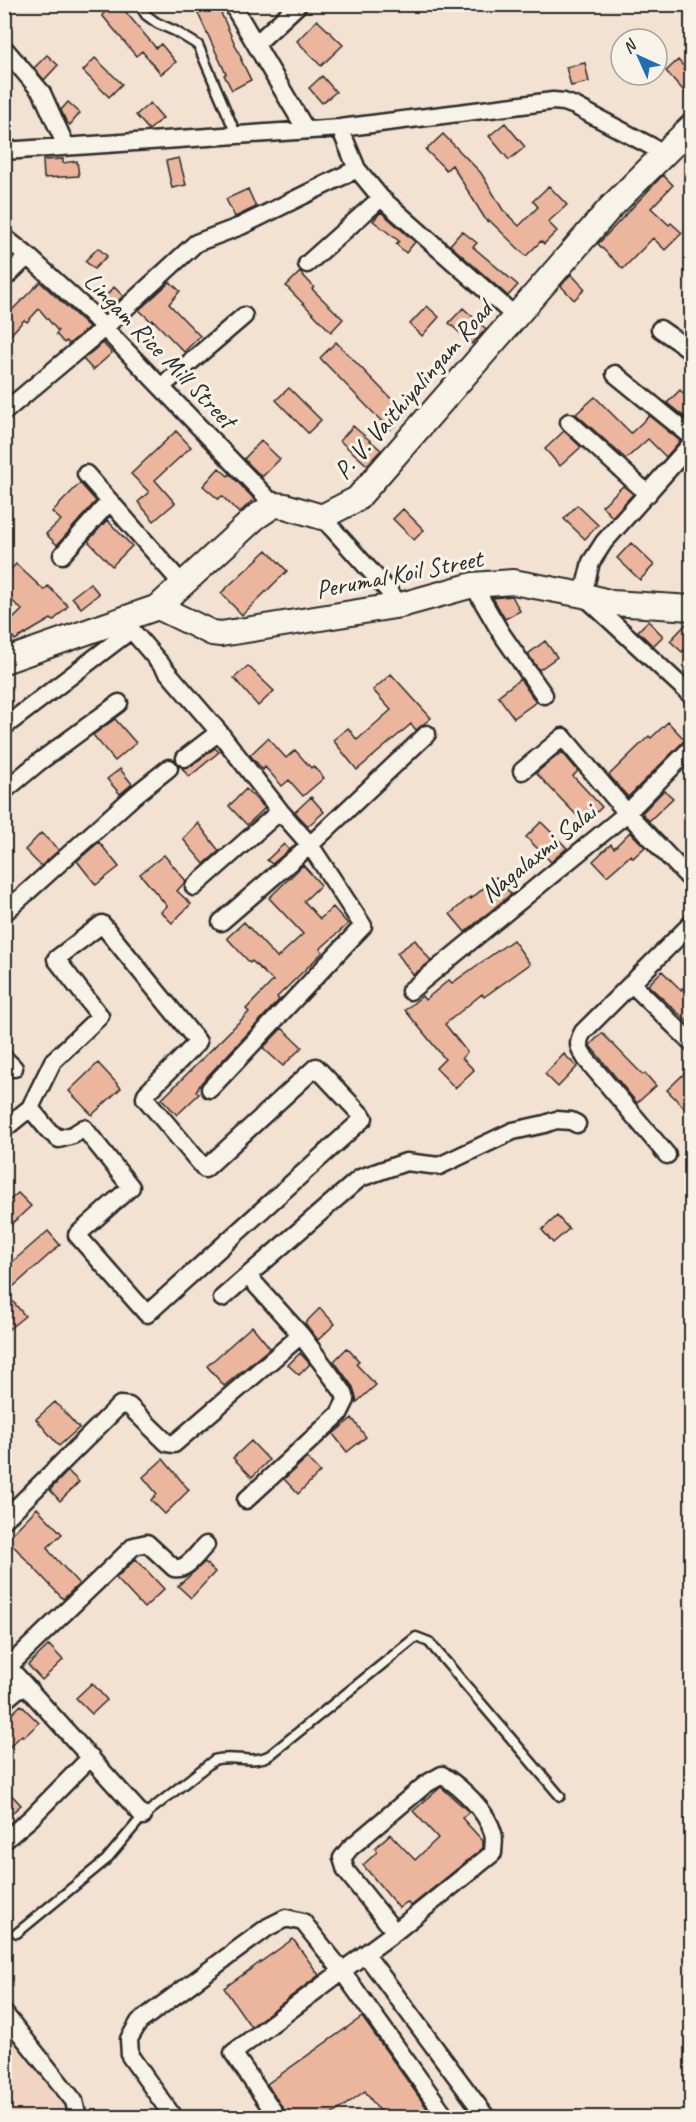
<svg xmlns="http://www.w3.org/2000/svg" width="696" height="2122" font-family="Caveat,sans-serif">
<style>
.built{fill:#f1d4c2}
.building{fill:#ebb69d;stroke:#2b2b2b;stroke-width:1.5}
.lines{fill:none;stroke-linecap:round;stroke-linejoin:round}
.lane-casing{stroke:#2b2b2b;stroke-width:13}
.street-casing{stroke:#2b2b2b;stroke-width:21}
.secondary-casing{stroke:#2b2b2b;stroke-width:28}
.lane{stroke:#f7f3e8;stroke-width:8}
.street{stroke:#f7f3e8;stroke-width:16}
.secondary{stroke:#f7f3e8;stroke-width:24}
.labels{text-anchor:middle;dominant-baseline:central;stroke-width:6;stroke-linejoin:round;paint-order:stroke}
.street-label{font-size:26px;fill:#2b2b2b;stroke:#f7f3e8}
</style>
<rect width="100%" height="100%" fill="#f3e1d2"/>
<filter id="ink" filterUnits="userSpaceOnUse"><feTurbulence type="fractalNoise" baseFrequency=".0167" numOctaves="2"/><feDisplacementMap in="SourceGraphic" scale="12" xChannelSelector="R" yChannelSelector="G"/><feConvolveMatrix kernelMatrix="1 2 1 2 8 2 1 2 1" color-interpolation-filters="sRGB"/></filter>
<g filter="url(#ink)">
<path class="built" d="M5,1999l91,118h-91z"/>
<path class="building" d="M115,4h4l37,44 5,-4 15,18 -15,12 -19,-23 -6,5 -34,-41z
M205,4h12l25,56h-1l10,20 -19,10 -8,-15 2,-1 -30,-65z
M317,20l26,25 -22,21 -24,-25z
M47,55l11,10 -14,15 -10,-12z
M95,58l27,26 -13,13 -26,-26z
M678,60l14,15v25l-26,-29z
M585,63l4,19 -18,4 -5,-19z
M322,76l14,16 -14,11 -13,-15z
M68,102l12,11 -10,12 -4,-4 -5,-11z
M150,103l13,15 -14,12 -13,-15z
M505,123l20,24 -16,13 -20,-24z
M443,134l38,39 22,37 16,16 19,-19 -5,-6 16,-15 18,19 -19,17 9,9 -13,13 -3,-3 -15,15 -37,-36 -2,2 -35,-57 -6,5 -20,-20z
M179,158l7,27 -14,3 -6,-27z
M63,159v4l14,-2 2,15 -35,2 -1,-18z
M663,175l10,10 -22,23 18,17 2,-2 11,10 -17,17 -12,-12 -30,31 -25,-25z
M248,189l8,18 -21,10 -9,-18z
M381,212l34,30 -9,11 -10,-9 3,-3 -26,-20z
M462,231l15,12 -4,4 45,38 -10,11 -58,-51z
M98,248l9,8 -13,13 -9,-8z
M300,272l14,15 -2,2 31,30 -12,13 -45,-46z
M571,274l14,15 -11,11 -13,-14z
M40,282l49,45 -20,17 -3,-3 -2,2 -8,-9 2,-3 -19,-22 -12,13 -3,-2 -20,22v-24z
M170,282l10,9 -11,13 31,32 -16,16 -31,-32 -1,2 -13,-12z
M114,287l9,9 -9,9 -9,-8z
M427,306l12,11 -17,19 -12,-12z
M463,308l23,21 -14,15 -23,-21z
M336,342l70,72 -16,16 -70,-72z
M103,343l9,10 -19,17 -10,-11z
M289,388l32,32 -13,13 -32,-33z
M680,390l12,11v14l-5,4 -20,-16z
M595,397l36,36 18,-17 31,25 -14,16 -18,-18 -22,20 -50,-45z
M353,426l28,24 -14,15 -27,-24z
M176,431l15,16 -36,33 20,23 -21,18 -16,-19 11,-10 -18,-18z
M564,431l17,16 -21,19 -15,-17z
M261,441l19,18 -18,18 -18,-18z
M219,468l9,8 2,-2 24,25 -15,14 -17,-17 -4,3 -15,-13z
M80,483l16,18 -39,44 -11,-11 15,-14 -9,-8z
M623,486l10,8 -21,23 -10,-11z
M577,505l21,20 -13,14 -21,-20z
M403,509l21,21 -10,10 -21,-21z
M107,520l25,26 -20,20 -24,-25z
M631,543l23,22 -14,15 -23,-22z
M267,550l20,21 -45,44 -21,-22z
M16,564l28,26 4,-4 20,20 -15,15 -2,-2 -36,21 -10,-13 17,-17 -18,-17v-17z
M90,583l9,11 -18,14 -9,-11z
M512,596l8,15 -15,8 -12,-21z
M648,621l15,15 -10,10 -15,-15z
M688,622h4v35l-8,-7 -2,2 -12,-11z
M545,641l12,16 -18,13 -11,-16z
M248,666l26,25 -16,15 -24,-28z
M391,674l40,44 -15,12 -5,-6 -54,46 -24,-30 15,-12 9,12 34,-30 -18,-20z
M520,679l16,23 -22,16 -16,-22z
M115,719l21,24 -21,18 -22,-26z
M668,722l17,18 -57,57 -19,-22 40,-39 2,2z
M268,738l18,20 9,-8 16,18 2,-2 11,12 -21,18 -14,-16 -7,6 -17,-19 -2,3 -13,-15z
M215,748l4,4 -30,25 -7,-9 9,-2z
M562,752l16,19 -5,5 29,31 -17,17 -49,-51z
M120,769l12,15 -12,10 -13,-15z
M246,789l19,19 -18,17 -18,-19z
M664,790l9,8 -24,23 -7,-8z
M311,797l13,15 -16,14 -13,-14z
M541,822l26,26 -16,14 -25,-25z
M198,823l21,28 -15,13 -21,-25z
M630,832l15,15 -12,11 -2,-3 -24,21 -14,-15 18,-17 3,4z
M41,833l18,17 -18,16 -16,-16z
M99,842l20,25 -23,18 -19,-24z
M284,844l5,6 -17,14 -5,-4z
M164,855l22,26 -9,10 14,13 -19,19 -11,-11 6,-6 -27,-32z
M303,865l18,20 -17,16 16,18 13,-12 15,17 -28,25 3,3 -46,45 2,3 -77,82 -6,9 3,3 -22,21 -15,-16 87,-87 -3,-3 27,-28 -21,-20 -2,2 -23,-25 17,-16 33,36 26,-24 -34,-36z
M496,877l15,17 -46,38 -15,-18 20,-17 1,2z
M415,940l16,21 -18,14 -16,-22z
M513,940l17,24 -46,33 -2,-3 -37,30 22,28 -5,6 12,12 -19,18 -19,-20 9,-9 -40,-49 17,-14 3,4 24,-20 3,3z
M662,971l19,19 1,-2 10,9v29l-44,-41z
M282,1028l20,19 -19,19 -20,-18z
M602,1033l41,42 2,-2 11,13 -19,17 -46,-56 -1,-2z
M564,1054l13,13 -19,20 -13,-13z
M98,1063l23,25 -29,27 -23,-24z
M692,1066v50l-25,-26z
M18,1193l13,13 -27,25v-26z
M557,1216l12,13 -16,14 -11,-13z
M48,1231l12,14 -46,41 -10,-10v-7z
M4,1291l21,25 -21,17z
M320,1308l15,16 -17,16 -13,-17z
M252,1326l18,22 -46,38 -17,-20z
M347,1348l12,13 -3,3 20,21 -19,17 -4,-15 -19,-26z
M300,1353l10,11 -11,11 -11,-10z
M55,1402l24,26 -20,18 -23,-27z
M352,1418l14,19 -19,15 -14,-18z
M251,1441l18,19 -17,17 -19,-19z
M307,1458l13,14 -22,22 -14,-15z
M163,1459l26,31 -24,24 -14,-14 6,-6 -14,-17z
M68,1471l11,11 -19,19 -10,-11z
M37,1508l25,26 -14,13 1,4 30,33 -16,15 -56,-60z
M136,1559l28,30 -20,19 -28,-30z
M205,1562l10,10 -24,26 -13,-12z
M49,1645l14,15 -21,20 -14,-15z
M92,1683l15,17 -15,14 -16,-16z
M21,1705l18,18 -15,14 -2,-2 -18,17v-31z
M4,1787l17,18 -17,15z
M441,1787l28,25 -7,6 21,23v7l-72,58 -4,-4 -8,6 -36,-43 14,-13 -2,-4 15,-14 25,26 23,-22 -25,-27z
M293,1939l26,36 -68,52 -27,-39z
M362,2017l72,101h-50l-19,-27 -38,27h-39l-21,-34z"/>
<g class="lines">
<g class="lane-casing">
<path id="lane" d="M139,4l7,11 11,8 18,8 23,14 38,89
M17,1933l89,-73 37,-44 71,-56c18,-6 39,5 56,-5l146,-118 13,5 131,154"/>
</g>
<g class="street-casing">
<path id="street" d="M237,4l-1,7 70,119
M256,44l43,-40
M4,48l38,45 24,53
M340,128l17,41 24,29 135,119
M4,151l336,-23 213,-27 11,1 11,4 89,47
M4,237l24,19 61,56 185,193
M307,264l74,-66
M4,279l24,-23
M660,329l32,22
M615,374l77,63
M161,387l83,-71
M4,412l100,-84 92,-85 45,-17 116,-57
M569,422l79,72
M692,443l-88,99 -13,20 -8,33 109,101
M86,474l97,111
M322,517l79,88
M62,555l48,-54
M473,585l28,48 43,62
M123,620l96,112 61,79 30,34 53,81 -153,163
M4,727l127,-97
M185,758l34,-26
M522,771l41,-34 64,76 65,68
M4,791l35,-29 80,-59
M194,887l86,-76
M4,913l131,-118 34,-27
M221,922l89,-77 117,-111
M632,984l60,59
M410,991l217,-178 65,-66
M4,1058l10,10
M4,1129l26,-21 23,-47 47,-45 -44,-57 46,-35 96,118 -52,52 -1,4 60,71 111,-102 48,51 -217,196 -70,-79 54,-48 -47,-59 -11,7 -14,4 -10,-8 -19,-23
M667,1155l-81,-96c-7,-11 -10,-15 -3,-27l109,-109
M222,1298l138,-120 46,-16 33,4 74,-35 32,-7 11,-4 15,1 6,3
M246,1500l93,-86 7,-14 -2,-7 -43,-58 -53,-59
M4,1520l116,-115 9,1 38,37 7,1 127,-109
M4,1662l139,154
M8,1667l126,-121 13,-3 27,25c13,3 23,-15 32,-23
M4,1701l20,-17
M4,1841l27,-23 60,-61
M366,1955l121,163
M4,2013l70,88 4,17
M174,2118l-44,-62 -1,-17 10,-17 129,-95 18,-9 17,4 39,49 53,-39 -49,-61 -4,-13 8,-10 76,-64 16,-9c19,12 45,36 51,58 2,6 0,13 0,20l-98,79
M278,2118l-45,-65 109,-82 105,147"/>
</g>
<g class="secondary-casing">
<path id="secondary" d="M158,607l54,26 9,1 180,-29 72,-20 40,-3 70,13 29,8 80,5
M4,661l154,-54 98,-90 18,-12 11,1 37,11 35,-18 253,-291 82,-82"/>
</g>
<use href="#lane" class="lane"/>
<use href="#street" class="street"/>
<use href="#secondary" class="secondary"/>
</g>
</g>
<g class="labels">
<g class="street-label">
<text transform="translate(160 350) rotate(46)">Lingam Rice Mill Street</text>
<text transform="translate(413 390) rotate(-49)">P. V. Vaithiyalingam Road</text>
<text transform="translate(399 574) rotate(-11)">Perumal Koil Street</text>
<text transform="translate(538 853) rotate(-39)">Nagalaxmi Salai</text>
</g>
</g>
<rect width="696" height="2122" fill="none" stroke="#f7f3e8" stroke-width="24"/>
<rect x="12" y="12" width="672" height="2098" fill="none" stroke="#2b2b2b" stroke-width="2" filter="url(#ink)"/>
<g transform="translate(639 57) rotate(315)"><circle r="28" fill="#f7f3e8" stroke="#a5a39c" stroke-width="1.5"/>
<path d="M0-4.5L10 22L0 15L-10 22Z" fill="#1f6fb2"/>
<text y="-9" font-size="16" font-weight="bold" text-anchor="middle" fill="#2b2b2b">N</text>
</g>
</svg>
